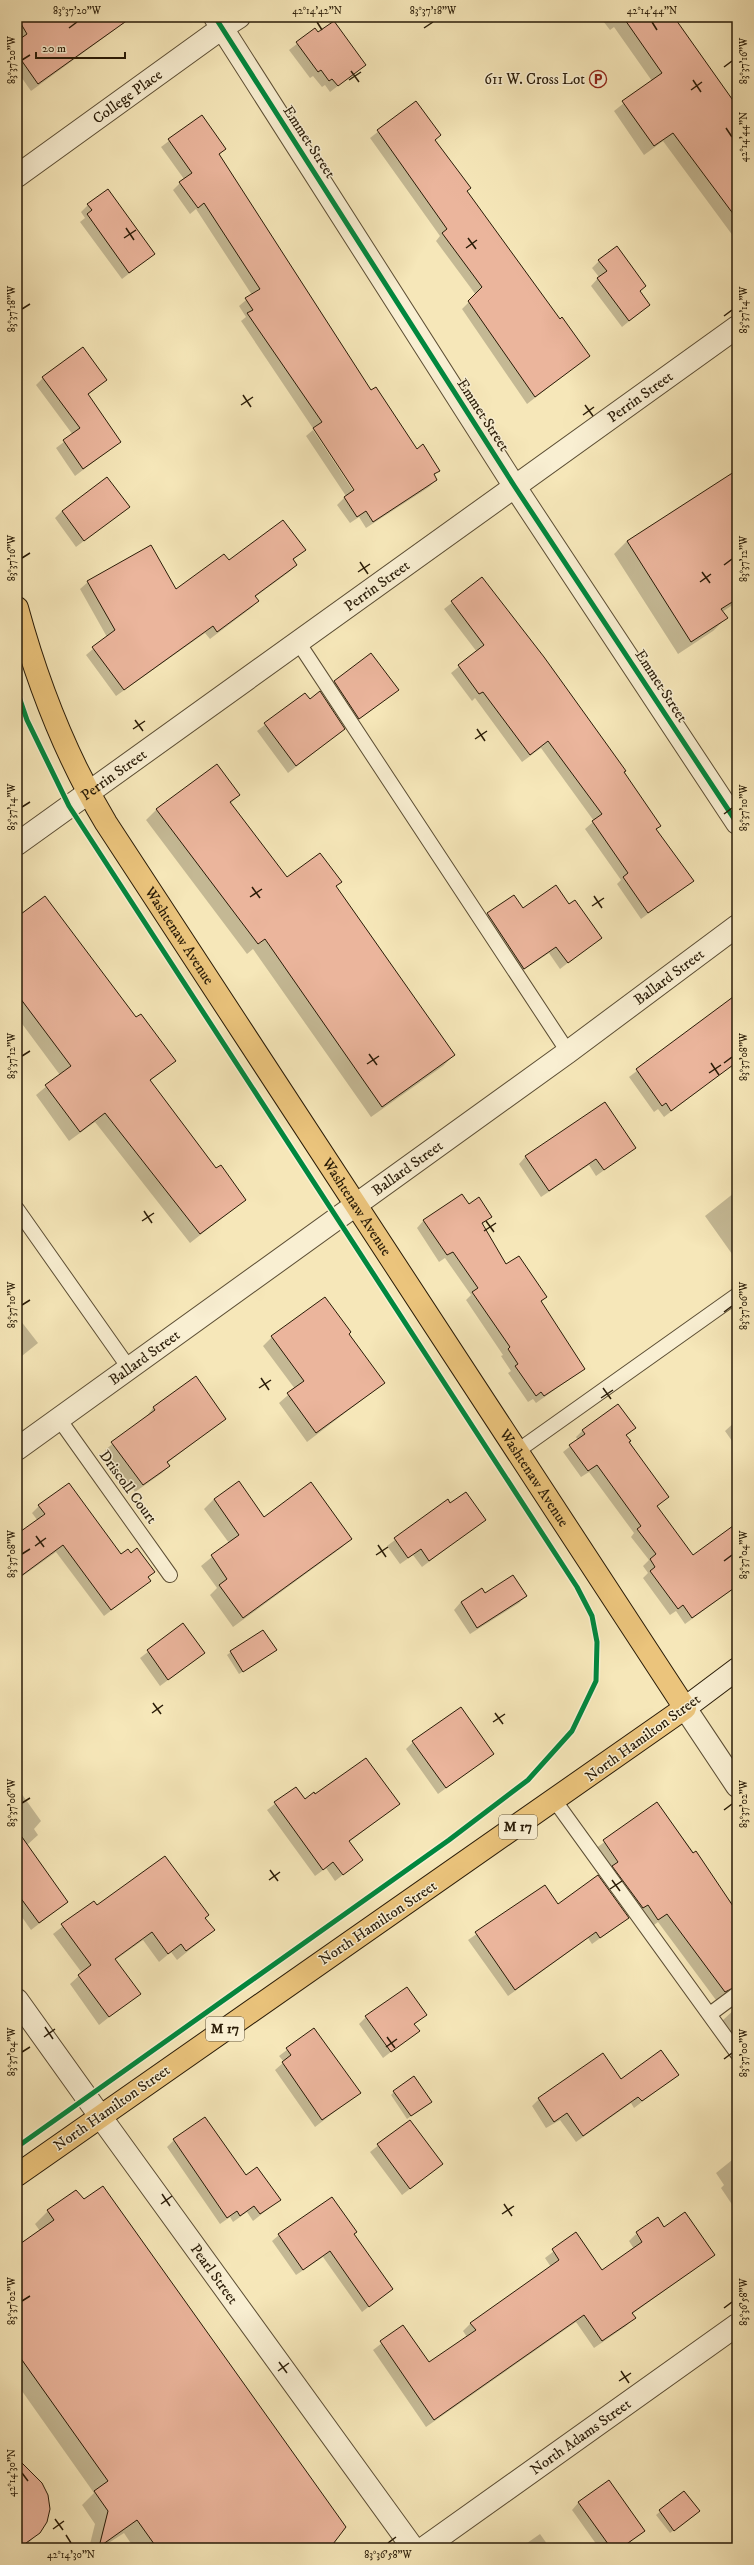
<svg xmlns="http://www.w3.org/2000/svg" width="754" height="2565" font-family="'IM FELL DW Pica',serif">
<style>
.shadow{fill:#0003}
.building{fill:#ebb59c;stroke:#291b07}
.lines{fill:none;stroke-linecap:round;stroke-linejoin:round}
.service-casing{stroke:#5c4e34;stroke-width:16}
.minor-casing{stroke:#5c4e34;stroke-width:24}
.tertiary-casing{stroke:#5c4e34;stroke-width:24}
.secondary-casing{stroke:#291b07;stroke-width:24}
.primary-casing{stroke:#291b07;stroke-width:24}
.service{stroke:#f9efd2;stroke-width:14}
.minor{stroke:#f9efd2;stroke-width:22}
.tertiary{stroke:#f9efd2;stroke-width:22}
.secondary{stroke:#f9efd2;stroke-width:22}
.primary{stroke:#ebc47c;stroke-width:22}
.cycleway-casing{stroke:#f9efd2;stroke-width:8}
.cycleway{stroke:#00873e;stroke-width:5}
.ticks{fill:none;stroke:#291b07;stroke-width:1.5}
.labels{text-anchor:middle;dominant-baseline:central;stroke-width:3;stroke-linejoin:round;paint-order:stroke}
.shield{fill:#f9efd2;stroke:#675b44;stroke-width:1}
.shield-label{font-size:14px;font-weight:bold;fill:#291b07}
.poi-label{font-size:15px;fill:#291b07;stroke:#f9efd2;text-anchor:end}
.street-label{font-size:15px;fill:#291b07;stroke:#f9efd2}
.neatline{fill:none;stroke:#291b07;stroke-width:1.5}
.ticks-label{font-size:10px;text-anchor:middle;fill:#291b07}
</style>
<rect width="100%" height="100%" fill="#f6e7b9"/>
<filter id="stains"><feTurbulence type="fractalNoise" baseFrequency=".005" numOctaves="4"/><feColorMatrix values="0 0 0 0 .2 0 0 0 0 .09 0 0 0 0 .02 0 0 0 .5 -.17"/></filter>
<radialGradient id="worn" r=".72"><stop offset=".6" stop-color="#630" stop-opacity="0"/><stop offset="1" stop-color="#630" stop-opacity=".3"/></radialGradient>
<path class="shadow" d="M17,17h115l-101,74 -14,-20v-29l3,-1 -3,-4z
M600,17h73l64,89 -1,134 -73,-99 -19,14 -30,-44 38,-30 -38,-54 -4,3z
M315,30l50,35 -35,27 -5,-7 -3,2 -9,-11 -3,2 -21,-28z
M415,103l19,37 32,51 94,129 29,36 -62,48 -65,-95 14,-14 -40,-54 4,-5 -70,-98z
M202,116l23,33 -6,6 152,236 45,59 23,20 -6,6 3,4 -7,7 -63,41 -7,-11 -9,6 -13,-18 9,-9 -40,-60 7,-6 43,65 1,-1 -116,-173 5,-4 -7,-11 13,-11 -56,-86 -6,5 -17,-24 11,-11 -23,-32z
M88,205l66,49 -32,25 -42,-57 5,-4 -4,-6z
M599,261l46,25 -6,6 10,13 -27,22 -31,-41 8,-9 -7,-9z
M737,372v7l-3,-5z
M43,378l63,2 -19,16 33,46 -45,34 -19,-28 17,-13 -37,-50z
M737,471v131l-15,10 4,6 -13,13 -35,23 -64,-100 13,-13z
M128,507l-52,40 -21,-29 7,-7z
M150,546l26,44 53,-29 75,-11 -11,10 3,5 -7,7 -34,25 3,4 -7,7 -41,31 -5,-6 -89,63 -30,-41 21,-18 -27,-48 8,-7z
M482,579l178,247 -4,4 36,51 -51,38 -24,-35 4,-4 -36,-51 9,-8 -53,-73 -19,14 -47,-64 -3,3 -21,-28 26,-21 -33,-43z
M334,682l64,8 -47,35 -24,-36z
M305,694l39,35 -56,44 -31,-42z
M239,795l-9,9 56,75 54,3 -4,4 118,169 -11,11 -72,51 -118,-168 -6,5 -101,-134 11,-11z
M514,896l9,13 46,-3 31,32 -40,31 -11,-16 -33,22 -36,-54z
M17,918l118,101 40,42 -25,20 66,88 29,31 -55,43 -95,-121 -26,19 -33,-46 24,-20 -43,-58z
M737,994v49l-5,22 -68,52 -6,-8 -4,3 -25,-35z
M635,1148l-39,28 -7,-11 -48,32 -22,-33 7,-8z
M734,1193l3,5v63l-32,-45z
M468,1205l23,11 -9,9 24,41 40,31 -6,6 44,66 -48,34 -3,-4 -5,3 -20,-29 3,-2 -10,-15 2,-1 -37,-55 5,-5 -26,-37 -6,4 -22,-34 7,-8z
M17,1316l21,27 -21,17z
M348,1334l36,49 -77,59 -28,-39 16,-14 -32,-43 9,-9z
M195,1378l30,41 -58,44 2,3 -7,7 -27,19 -30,-42 42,-34 6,-8z
M737,1420v28l-12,-17z
M634,1428l-8,8 2,7 39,54 -10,10 36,50 44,-33v62l-52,38 -9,-13 -6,4 -27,-37 5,-5 -5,-7 6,-6 -18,-23 3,-4 -45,-61 -8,5 -18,-25 15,-12 -2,-3 7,-7z
M214,1499l49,19 88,21 -10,9 -108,79 -23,-32 7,-7 -16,-22 28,-23 -25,-34z
M447,1501l3,4 35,14 -63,48 -9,-12 -13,9 -13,-18z
M39,1506l114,66 -5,6 2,3 -46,35 -48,-64 -39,28v-44l21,-15 -6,-8z
M485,1594l41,2 -7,7 -49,31 -16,-24 7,-8z
M183,1625l21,28 -44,33 -20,-28z
M231,1652l41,1 -33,21 -12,-19z
M413,1742l80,12 -55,40 -32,-45z
M296,1788l9,12 10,-4 84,8 -50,38 13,18 -27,21 -9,-13 -11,8 -48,-66z
M21,1793l20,28 -7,8 4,6 -11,10 40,57 -36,28 -14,-20v-116z
M657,1803l80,108v131l-15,-21 15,-14 -1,-9 -9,-4 -11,6 -58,-78 -8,6 -55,-79z
M545,1886l13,19 70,13 -36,26 -4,-6 -80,58 -40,-56z
M94,1902l3,5 107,11 10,12 -37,30 -6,-8 -12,10 -16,-22 -28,20 24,34 -40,31 -29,-41 12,-11 -29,-39z
M425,2015l-11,10 4,6 -35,27 -24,-34 7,-7z
M314,2029l45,64 -44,34 -40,-57 9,-8 -5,-6z
M677,2075l-43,33 -3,-5 -55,39 -16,-22 -14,8 -14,-22 7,-7 82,-19z
M394,2092l33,13 -20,14 -16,-24z
M409,2121l33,43 -40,31 -32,-43z
M174,2140l72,36 33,24 -26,21 -6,-9 -14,10 -3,-5 -10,7 -53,-77z
M737,2156v56l-16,-24 3,-3 -8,-12z
M48,2211l281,336 1,1h-196l-10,-15 -23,15h-12l6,-24 -13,-19 12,-12 -77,-109v-137l23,-16 -5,-7z
M657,2218l7,10 50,27 -82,59 2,4 -8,8 -32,22 -18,-26 -150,105 -53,-77 30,-23 25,36 39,-26 -4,-6 8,-8 80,-56 -6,-9 31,-24 26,38 32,-23 -5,-8 7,-7 9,13 -9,-14z
M279,2235h74l38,54 -29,23 -39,-55 -27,18 -24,-34z
M17,2470l16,6 6,56 -15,16h-7z
M684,2492l11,23 -25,18 -14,-18z
M579,2502l65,29 -22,17h-23l-27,-38z
M540,2534l10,14h-30z"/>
<path class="building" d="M17,17h115l-94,67 -21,-30v-13l10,-7z
M623,17h51l63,89v113l-64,-86 -19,13 -32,-45 40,-28z
M334,21l32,44 -28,21 -6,-7 -3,2 -8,-11 -3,2 -22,-30 19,-14 3,4z
M416,101l25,34 -6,5 36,48 -4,3 93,128 2,-2 28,39 -55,41 -67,-96 14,-14 -40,-54 5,-4 -70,-99z
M202,115l24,34 -7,5 152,236 5,-3 41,62 6,-5 17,27 -6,3 3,6 -64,42 -7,-11 -9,6 -13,-20 10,-7 -41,-62 9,-6 -75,-109 6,-3 -8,-12 15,-9 -56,-86 -6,5 -19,-26 13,-9 -24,-34z
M108,189l47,65 -26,19 -42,-59 5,-4 -5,-6z
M617,246l29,40 -6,5 10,14 -21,16 -32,-43 10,-7 -9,-11z
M83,347l24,33 -19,14 33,48 -38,27 -20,-29 17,-12 -38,-51z
M737,470v129l-16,10 7,9 -37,24 -64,-101z
M107,477l23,30 -46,34 -22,-30z
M283,520l23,30 -13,9 4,6 -42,31 4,5 -42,31 -4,-6 -89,64 -32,-43 23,-17 -28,-49 64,-36 25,44 48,-35 5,6z
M482,577l62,80 82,114 -2,1 37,54 -5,3 38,52 -46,32 -25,-36 5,-4 -36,-52 10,-7 -54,-73 -18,14 -47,-63 -4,2 -21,-29 26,-20 -33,-44z
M371,653l28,37 -40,29 -25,-38z
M320,691l25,38 -49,37 -32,-43 41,-30 5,6z
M217,764l23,31 -10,7 57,75 33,-24 22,29 -6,4 119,169 -73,52 -117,-168 -7,5 -102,-135z
M556,885l13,19 6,-4 27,38 -34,25 -12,-16 -32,22 -37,-56 27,-18 9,13z
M45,896l91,121 5,-3 35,47 -26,19 66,88 5,-3 25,35 -46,34 -95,-121 -25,19 -35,-47 26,-19 -54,-72v-77z
M737,994v68l-66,49 -5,-8 -4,3 -26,-37z
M605,1102l31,46 -32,22 -8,-11 -47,32 -24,-35z
M462,1194l7,10 10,-7 13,20 -10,6 24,41 13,-8 28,41 -6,4 44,68 -41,27 -3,-4 -5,4 -21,-30 3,-2 -10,-15 2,-2 -38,-55 6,-4 -25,-36 -6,3 -24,-35z
M325,1297l26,35 -2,2 36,49 -69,50 -29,-40 17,-12 -33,-45z
M196,1376l30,43 -59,43 3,4 -27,19 -32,-43 44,-32 -2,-3z
M618,1404l18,24 -10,7 5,6 -2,1 40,55 -12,9 36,49 44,-32v63l-45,32 -9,-13 -5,4 -28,-38 5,-4 -5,-8 6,-5 -19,-25 4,-3 -44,-61 -9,6 -19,-26 16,-11 -3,-4z
M239,1481l25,36 47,-35 41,57 -109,79 -24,-33 8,-6 -16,-24 28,-20 -25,-36z
M69,1483l52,71 7,-5 3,4 6,-5 18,24 -7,5 3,4 -40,29 -48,-65 -46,34v-45l28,-20 -7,-9z
M466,1492l20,28 -57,41 -8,-12 -13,9 -14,-20 54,-39 2,4z
M513,1575l14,21 -50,32 -16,-26 21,-14 3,5z
M183,1623l22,30 -37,27 -21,-30z
M263,1630l14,20 -34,22 -13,-21z
M461,1707l33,47 -48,34 -34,-47z
M366,1758l34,46 -51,37 14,19 -20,15 -10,-13 -10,8 -49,-68 22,-15 9,12 9,-7 1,2z
M657,1802l36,51 3,-2 41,61v74l-12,6 -58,-78 -9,6 -10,-15 -5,3 -31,-42 6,-4 -15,-22z
M17,1830l51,72 -29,21 -22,-30z
M165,1856l44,59 -4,3 10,12 -29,21 -5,-7 -13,10 -16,-22 -37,27 26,35 -32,23 -31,-42 13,-10 -30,-41 33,-23 3,4z
M598,1875l31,43 -29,20 -4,-6 -81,58 -40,-58 70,-47 13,19z
M407,1987l20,28 -13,9 6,7 -29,21 -26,-36z
M314,2028l47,65 -39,27 -40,-58 9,-7 -5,-7z
M661,2050l18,25 -37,26 -4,-4 -55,39 -16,-23 -13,9 -16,-24 65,-45 18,26z
M414,2076l18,26 -21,14 -18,-25z
M205,2117l41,58 11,-8 24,33 -21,14 -6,-8 -14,10 -3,-5 -10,7 -54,-79z
M410,2120l33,44 -33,25 -33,-45z
M103,2186l243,341 -16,21h-173l-20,-28 -38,27 9,-36 -14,-20 14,-10 -91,-128v-107l37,-26 -7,-10 29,-20 8,9z
M332,2197l25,35 -3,2 39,55 -24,18 -39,-56 -27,19 -25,-36z
M685,2212l30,43 -83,58 4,5 -34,23 -18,-26 -150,105 -54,-79 23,-16 26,37 47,-32 -6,-7 89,-63 -7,-11 24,-17 26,38 40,-28 -6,-10 22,-15 6,10z
M17,2458l25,25 6,12 2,14 -3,13 -7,11 -21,15z
M609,2480l36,51 -24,17h-10l-33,-46z
M684,2491l16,20 -26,20 -15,-21z"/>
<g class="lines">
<g class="service-casing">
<path id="service" d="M298,642l270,410
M17,1209l112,159
M59,1419l111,156
M516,1452l221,-157
M555,1801l182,252
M710,2014l27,-20"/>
</g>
<g class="minor-casing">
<g id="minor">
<path id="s1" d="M17,176l205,-148 293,459 222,336"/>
<path id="s2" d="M17,844l720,-517"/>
<path d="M17,2000l83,116"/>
</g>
</g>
<g class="tertiary-casing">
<g id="tertiary">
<path d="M215,17l7,11 17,-11"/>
<path id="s3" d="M17,1449l551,-397 169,-126"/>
<path d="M685,1708l52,78"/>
<path id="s4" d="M100,2116l313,432"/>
<path id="s5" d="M424,2548l313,-223"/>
</g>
</g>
<g class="secondary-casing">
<path id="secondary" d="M685,1708l52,-39"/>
</g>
<g class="primary-casing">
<g id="primary">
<path id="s6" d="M17,608c21,77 48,147 89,215l579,885 -668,467"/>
</g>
</g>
<use href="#service" class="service"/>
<use href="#minor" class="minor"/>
<use href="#tertiary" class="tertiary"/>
<use href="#secondary" class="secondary"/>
<use href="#primary" class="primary"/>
<g class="cycleway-casing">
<path id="cycleway" d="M215,17l300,470 222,336
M17,691l10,29 42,86 508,781 15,29 5,26 -1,39 -24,50 -44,49 -79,60 -432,307"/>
</g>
<use href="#cycleway" class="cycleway"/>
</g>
<path class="ticks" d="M317,22l5,8M652,22l5,8M69,28l8,-6M424,28l9,-6M22,60l8,-5M724,67l8,-6M351,71l8,11M349,80l12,-8M693,80l8,12M691,90l11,-8M726,128l6,9M126,228l8,12M124,238l12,-8M468,238l8,11M466,248l11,-8M22,309l8,-5M724,316l8,-6M243,395l8,12M241,405l12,-8M585,405l8,11M583,415l11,-8M22,558l8,-5M360,562l8,12M724,565l8,-6M358,572l12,-8M702,572l8,11M700,582l11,-8M135,720l8,11M133,729l12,-8M477,729l8,12M475,739l12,-8M22,807l8,-5M724,814l8,-6M252,887l8,11M594,896l8,12M250,897l12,-8M592,906l12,-8M369,1054l8,11M22,1056l8,-5M711,1063l8,12M724,1063l8,-6M367,1064l12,-8M709,1073l12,-8M144,1211l8,12M142,1221l12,-8M486,1221l8,11M484,1231l12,-8M22,1305l8,-5M724,1312l8,-6M261,1378l8,12M259,1388l12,-8M603,1388l8,11M601,1398l12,-8M36,1536l8,11M378,1545l8,12M35,1546l11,-8M22,1554l8,-5M376,1555l12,-8M724,1561l8,-6M153,1703l8,11M152,1713l11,-8M495,1713l8,11M493,1722l12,-8M22,1803l8,-5M724,1810l8,-6M270,1870l8,11M269,1880l11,-8M612,1880l8,11M610,1889l12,-8M45,2027l8,12M44,2037l11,-8M387,2037l8,11M386,2047l11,-8M22,2052l8,-5M724,2059l8,-6M162,2194l8,12M161,2204l11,-8M504,2204l8,12M502,2214l12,-8M22,2301l8,-5M724,2308l8,-6M279,2362l8,11M278,2371l11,-8M621,2371l8,12M619,2381l12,-8M22,2473l6,8M55,2519l8,11M53,2529l11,-8M66,2535l5,8M388,2543l8,-6"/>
<defs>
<g id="parking-ring" transform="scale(0.9)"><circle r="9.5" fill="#f9efd2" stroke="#8f2418" stroke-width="1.5"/><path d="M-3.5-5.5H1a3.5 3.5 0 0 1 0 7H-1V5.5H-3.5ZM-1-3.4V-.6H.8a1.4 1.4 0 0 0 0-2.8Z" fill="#8f2418"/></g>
</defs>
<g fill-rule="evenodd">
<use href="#parking-ring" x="598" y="79"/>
</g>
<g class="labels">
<g class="shield">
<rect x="499" y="1815" width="38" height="24" rx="3"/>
<rect x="206" y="2017" width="38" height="24" rx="3"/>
</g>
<g class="shield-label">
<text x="518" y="1827">M 17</text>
<text x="225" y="2029">M 17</text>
</g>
<g class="poi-label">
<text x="585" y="79">611 W. Cross Lot</text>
</g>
<g class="street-label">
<text stroke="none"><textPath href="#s1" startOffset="136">College Place</textPath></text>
<text transform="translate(309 142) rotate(57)">Emmet Street</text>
<text stroke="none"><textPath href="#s2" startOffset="767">Perrin Street</textPath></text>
<text transform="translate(483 415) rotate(57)">Emmet Street</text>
<text stroke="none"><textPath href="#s2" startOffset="443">Perrin Street</textPath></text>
<text transform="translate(661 686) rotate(57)">Emmet Street</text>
<text stroke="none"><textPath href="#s2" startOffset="119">Perrin Street</textPath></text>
<text stroke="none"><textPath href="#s6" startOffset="368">Washtenaw Avenue</textPath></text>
<text stroke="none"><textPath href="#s3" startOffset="805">Ballard Street</textPath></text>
<text stroke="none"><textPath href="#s3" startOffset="481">Ballard Street</textPath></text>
<text stroke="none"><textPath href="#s6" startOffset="692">Washtenaw Avenue</textPath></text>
<text stroke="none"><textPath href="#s3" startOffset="157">Ballard Street</textPath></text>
<text stroke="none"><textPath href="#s6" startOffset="1016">Washtenaw Avenue</textPath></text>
<text transform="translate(128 1487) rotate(54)">Driscoll Court</text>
<text transform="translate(643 1738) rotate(-36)">North Hamilton Street</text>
<text transform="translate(378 1923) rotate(-34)">North Hamilton Street</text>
<text transform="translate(112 2108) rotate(-35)">North Hamilton Street</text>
<text stroke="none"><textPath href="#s4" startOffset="195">Pearl Street</textPath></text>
<text stroke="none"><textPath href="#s5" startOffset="192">North Adams Street</textPath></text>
</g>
</g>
<rect width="754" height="2565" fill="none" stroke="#f6e7b9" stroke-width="44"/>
<path d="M36 52v6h89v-6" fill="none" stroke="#291b07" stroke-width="2"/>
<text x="42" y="52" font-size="12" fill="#291b07" stroke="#f9efd2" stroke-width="3" paint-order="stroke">20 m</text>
<rect x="22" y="22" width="710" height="2521" class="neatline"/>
<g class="ticks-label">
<text x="77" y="14">83°37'20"W</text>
<text x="317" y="14">42°14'42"N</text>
<text x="433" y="14">83°37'18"W</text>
<text x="652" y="14">42°14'44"N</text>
<text transform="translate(11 60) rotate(-90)" y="4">83°37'20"W</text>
<text transform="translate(743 61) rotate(-90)" y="4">83°37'16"W</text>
<text transform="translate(743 137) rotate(-90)" y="4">42°14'44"N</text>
<text transform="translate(11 309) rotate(-90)" y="4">83°37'18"W</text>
<text transform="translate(743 310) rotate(-90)" y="4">83°37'14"W</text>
<text transform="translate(11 558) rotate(-90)" y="4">83°37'16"W</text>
<text transform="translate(743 559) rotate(-90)" y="4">83°37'12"W</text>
<text transform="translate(11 807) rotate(-90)" y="4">83°37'14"W</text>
<text transform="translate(743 808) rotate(-90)" y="4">83°37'10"W</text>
<text transform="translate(11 1056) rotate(-90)" y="4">83°37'12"W</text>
<text transform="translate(743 1057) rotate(-90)" y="4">83°37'08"W</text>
<text transform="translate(11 1305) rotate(-90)" y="4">83°37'10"W</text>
<text transform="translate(743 1306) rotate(-90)" y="4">83°37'06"W</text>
<text transform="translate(11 1554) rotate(-90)" y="4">83°37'08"W</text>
<text transform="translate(743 1555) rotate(-90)" y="4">83°37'04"W</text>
<text transform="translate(11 1803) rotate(-90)" y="4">83°37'06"W</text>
<text transform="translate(743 1804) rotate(-90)" y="4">83°37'02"W</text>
<text transform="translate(11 2052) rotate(-90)" y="4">83°37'04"W</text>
<text transform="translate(743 2053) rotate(-90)" y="4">83°37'00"W</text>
<text transform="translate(11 2301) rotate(-90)" y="4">83°37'02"W</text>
<text transform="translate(743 2302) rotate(-90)" y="4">83°36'58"W</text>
<text transform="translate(11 2473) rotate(-90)" y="4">42°14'30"N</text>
<text x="71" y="2558">42°14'30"N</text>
<text x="388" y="2558">83°36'58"W</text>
</g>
<rect width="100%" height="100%" filter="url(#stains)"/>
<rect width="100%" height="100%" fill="url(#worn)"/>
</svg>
